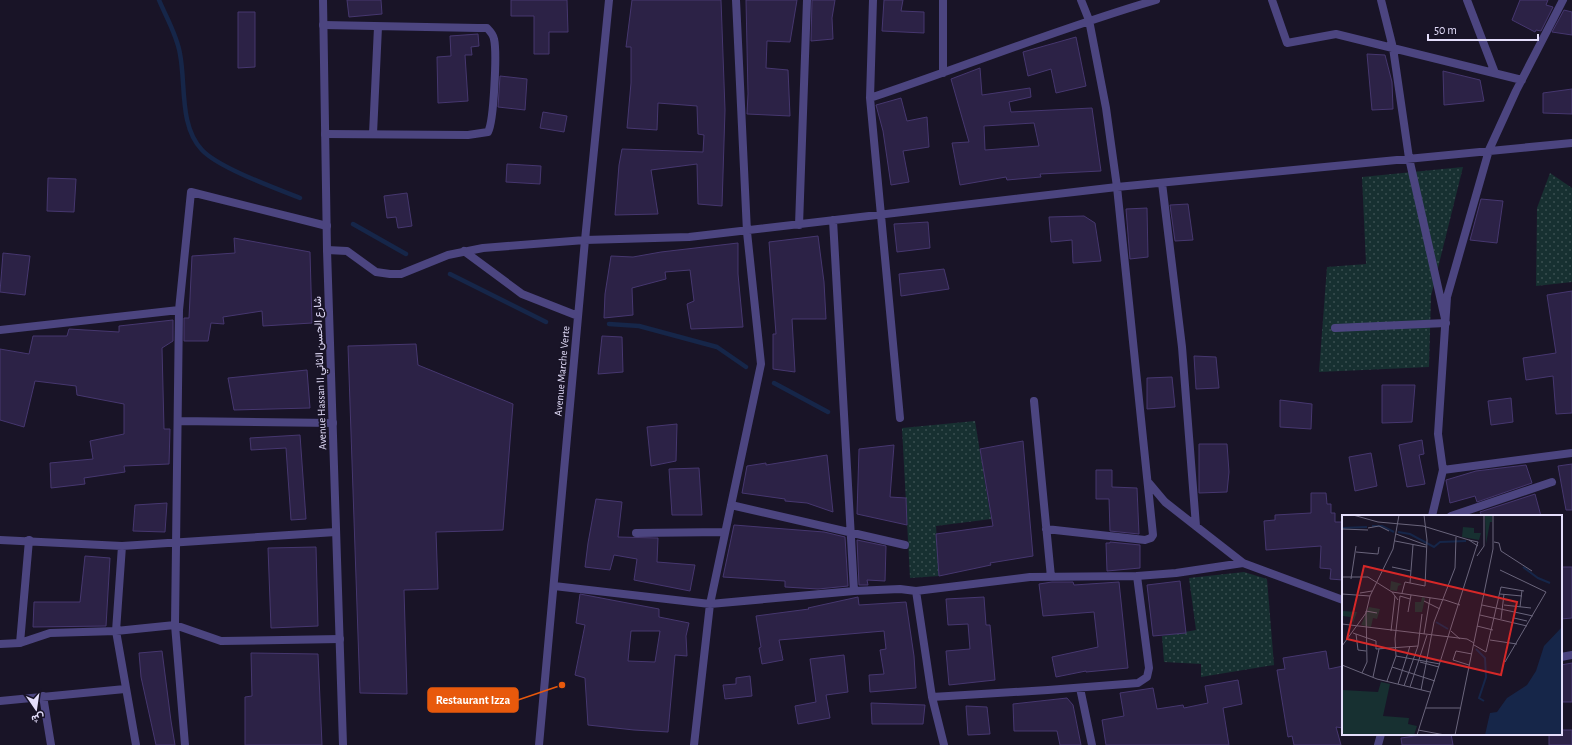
<svg xmlns="http://www.w3.org/2000/svg" width="1572" height="745" font-family="'Alegreya Sans',Vazirmatn,sans-serif">
<style>
.grass{fill:url(#grass-dots)}
.lines{fill:none;stroke-linecap:round;stroke-linejoin:round}
.stream{stroke:#162649;stroke-width:4.5}
.building{fill:#2c2246;stroke:#46376f;fill-rule:evenodd}
.minor{stroke:#4c4580;stroke-width:8}
.tertiary{stroke:#4c4580;stroke-width:8}
.labels{text-anchor:middle;dominant-baseline:central;stroke-width:3.5;stroke-linejoin:round;paint-order:stroke}
.street-label{font-size:11px;fill:#e4defb;stroke:#191427}
.inset-river{fill:none;stroke:#162649;stroke-width:2}
.inset-road{fill:none;stroke:#6a657c;stroke-width:1}
.view{fill:#d62828;fill-opacity:0.15;stroke:#d62828;stroke-width:2}
.inset-edge{fill:none;stroke:#e4defb;stroke-width:2}
.leader{fill:none;stroke:#e8590c;stroke-width:1.5}
.callout-dot{fill:#e8590c;stroke:#191427;stroke-width:1.5}
.callout{fill:#e8590c;stroke:#e8590c;stroke-width:1.5}
.callout-label{font-size:12px;text-anchor:middle;font-weight:bold;fill:#fff}
</style>
<defs>
<pattern id="grass-dots" width="8" height="8" patternUnits="userSpaceOnUse"><rect width="8" height="8" fill="#173031"/><path d="M2 2h.1M6 6h.1" fill="none" stroke="#394e50" stroke-width="1.8" stroke-linecap="round"/></pattern>
</defs>
<rect width="100%" height="100%" fill="#191427"/>
<path class="grass" d="M1463,167l-32,129 -2,71 -110,5 8,-105 39,-3 -4,-87z
M1550,173l22,15v94l-36,4 1,-78z
M975,421l16,98 -55,7 3,50 -29,2 -8,-150z
M1244,572l23,7 7,86 -73,12v-13l-37,-2 -2,-26 34,-6 -7,-52z"/>
<g class="lines">
<path class="stream" d="M159,0c7,17 18,35 21,54 6,30 -1,72 22,96 17,18 73,38 98,48
M353,224l53,30
M450,274l96,48
M609,324l30,2 78,21 29,20
M774,383l54,29"/>
</g>
<path class="building" d="M347,0h34l1,14 -33,3z
M511,0h56l1,32h-19v22h-15v-38h-23z
M632,0h89l4,110 -3,96 -24,-2 -1,-40 -46,6 7,44 -43,1 4,-50 3,-16 81,3 1,-17 -6,-1 -1,-28 -39,-3 -1,27 -30,-2 4,-45v-36h-5z
M746,0h51l-7,42 -23,-1 -1,27 22,2 2,46 -43,-2 1,-20z
M812,0h23l-3,18 1,21 -22,2z
M884,0h19l-2,11 23,1v21l-42,-2z
M1520,0h28l-2,5 7,2 -12,24 -5,-1 -1,2 -23,-12z
M1564,10l8,2v23l-20,-3z
M238,12h17v55l-17,1z
M478,34l1,12 -8,1 1,8h-7l3,46 -30,2 -1,-46 14,-1 -1,-20z
M1076,37l10,49 -30,7 -5,-24 -23,7 -5,-24z
M1367,54l18,1 7,27 1,27 -21,1z
M980,68l2,27 48,-7 1,9 -22,5 2,10 81,-4 9,63 -61,3 1,3 -34,3 -1,-3 -46,8 -8,-42 17,-1 -18,-63zM1034,123l5,23 -54,4 -1,-24z
M1443,71l37,9 4,21 -40,4z
M500,76l27,3 -2,31 -27,-3z
M1572,89v25l-29,-1v-20z
M901,98l6,23 20,-4 2,30 -26,4 6,31 -18,3 -8,-54 -7,-26z
M543,112l24,4 -3,16 -24,-4z
M507,164l34,2 -1,18 -34,-2z
M48,178l28,1 -2,33 -27,-1z
M407,193l5,33 -14,2 -2,-11 -9,1 -3,-22z
M1481,199l22,2 -6,42 -27,-3z
M1188,204l5,36 -18,1 -5,-36z
M1147,208l1,49 -18,2 -4,-50z
M1084,216l11,7 6,38 -28,2 -1,-23 -21,2 -2,-25z
M928,222l2,26 -33,4 -3,-28z
M818,236l6,46 2,37h-34l3,53 -22,-3v-35h3l-7,-92z
M234,238l76,14 2,71 -49,3 -1,-15 -39,6 1,7 -13,-1 -3,18h-24v-23h5l3,-62 43,-3z
M738,243v31l5,53 -52,2 -4,-25 7,-3 -4,-31 -25,2 1,7 -34,9 1,27 -29,3 1,-24 6,-38 22,1 28,-5z
M3,253l27,3 -5,39 -25,-3z
M944,269l5,20 -48,7 -2,-22z
M1572,291v122l-16,1 -3,-38 -27,4 -3,-22 33,-5 -9,-58z
M173,320v21l-11,7 2,81h6l-1,35 -45,2 1,6 -41,6 1,6 -34,4 -1,-25 43,-4 -3,-18 34,-7v-30l-47,-9 -1,-9 -41,-5 -11,46 -24,-7v-71l29,5 4,-18h34l2,-7 50,3v-6z
M602,336l20,1 1,35 -25,2z
M416,344l2,21 95,39 -10,126 -67,2 2,57 -34,1 3,104 -47,-1 -12,-347z
M1194,356l22,1 3,31 -23,1z
M307,370l3,38 -76,2 -6,-32z
M1172,377l3,30 -28,2v-31z
M1382,385h33l-3,37 -30,1z
M1511,398l2,24 -22,3 -3,-24z
M1280,400l32,4 -1,25 -31,-2z
M677,424l-1,37 -25,5 -4,-39z
M300,435l6,84 -15,1 -5,-72 -35,2 -1,-12z
M1422,440l2,14 -5,1 6,29 -18,3 -8,-42z
M1023,441l10,115 -43,7 1,2 -52,11 -3,-42 57,-8 -13,-77z
M1199,444h28l2,28 -2,20 -28,1z
M894,445l-4,52 16,1 1,27 -50,-11 2,-65z
M1371,453l6,33 -22,5 -6,-34z
M827,455l6,57 -26,-9 -22,-2v-2l-43,-6 5,-27 19,-3v2z
M1572,464v46h-6l-8,-44z
M1526,465l6,18 -55,19 -2,-6 -25,7 -4,-23 30,-9z
M699,468l3,47h-30l-3,-46z
M1096,470h16v17l25,1 2,46 -29,-3 -1,-32h-13z
M1311,493h15l1,11h4v9h4v9h8v58l-13,-1 1,-10 -11,-1 1,-22 -55,4 -2,-29 11,-1v-5l36,-2z
M1535,494l6,22h-59l-2,-4z
M596,499l26,3 -4,35 40,1 -1,24 38,3 -5,26 -56,-11 3,-21 -23,-4 -4,15 -25,-3 3,-24z
M167,503l-2,29 -32,-1 2,-26z
M734,525l90,7 21,5 3,49 -30,3 -33,-2v-6l-62,-4z
M857,540l29,6 -1,35 -18,-1 1,5h-9z
M1110,542l30,3v23l-33,3 -1,-28h4z
M316,547l2,79 -47,2 -3,-80z
M85,556l25,2 -4,68 -73,1 1,-25h46z
M1561,567h11v51l-11,1z
M1180,581l6,52 -33,3 -6,-51z
M1052,582h21l1,3 45,-3 9,86 -42,4v-1l-30,6 -4,-20 46,-10 -4,-35 -51,4 -4,-32z
M580,594l79,15v8l30,6 -3,13 1,20 -12,-1 -7,77 -34,-2 -46,-5 -3,-47 -10,-3 10,-50 -9,-2zM631,631h29l-5,31 -27,-1z
M858,597l1,8 47,-3 8,54 2,32 -46,4 -1,-17 15,-1 -4,-24 6,-1 -2,-18 -105,9 4,20 -21,4 -3,-16 2,-1 -5,-31 53,-7 -1,-1z
M984,597l2,28h4l5,55 -46,5 -3,-34 24,-2 -2,-25 -20,1 -2,-26z
M162,651l9,70 4,24h-19l-15,-68 -2,-24z
M1326,651l3,18 14,-3v62l-7,-1 5,18h-47l-2,-9 -4,1 -11,-67 8,-1 -2,-11z
M251,653l67,1 4,91h-77v-48l7,-1z
M844,655l4,37 -22,3 4,23 -32,6 -3,-18 21,-4 -6,-43z
M1572,663v39h-11v-37z
M750,676l2,20 -27,3 -2,-14 13,-1v-6z
M1238,680l4,24 -19,4 6,37h-123l-4,-25 22,-4 -4,-23 33,-5 4,21 26,-4 1,3 24,-5 -3,-17z
M1067,698l6,7 8,40h-21l-3,-14h-43l-1,-27z
M871,703l54,2 -2,19h-51z
M966,706l21,1 3,27 -22,1z
M1561,730h11v15h-23v-11h12z
M1428,734h23l2,11h-51l-1,-7z"/>
<g class="lines">
<path class="minor" d="M873,0l-3,98 30,320
M1272,0l15,43 49,-9 186,46
M1467,0l28,73
M323,25l155,3h9c3,3 6,6 7,11 3,13 0,82 -6,93l-20,3 -143,-1
M943,73v-73
M870,98c96,-32 190,-70 286,-98
M373,134l5,-107
M1162,183l20,164 14,179
M833,220l21,371
M799,225l8,-225
M327,250l20,1 29,21 14,2h11l47,-19 35,-7 102,-8 104,-3 428,-50 455,-44
M464,251l58,43 56,22
M1335,328l111,-5 -37,-165 -16,-110 -12,-48
M0,330l179,-20
M1034,401l17,176
M178,421l155,2
M1443,470l129,-17
M1149,483l16,19 78,61 100,37
M731,505l174,40
M1432,516l11,-46 -5,-36 9,-137 42,-147 27,-59 47,-91
M1451,516l101,-34
M1046,529l99,11 6,-2 2,-3 -36,-348 -11,-79 -17,-88 -8,-20
M636,533l89,-1
M0,540l122,6 214,-14
M122,546l-6,85 20,114
M554,586l156,18 144,-13 46,-2 16,2 114,-14 107,-1 39,-3 67,-10
M916,591l16,106
M20,643l9,-103
M0,644l20,-1 30,-10 66,-2 59,-6 46,16 119,-2
M1561,657l11,-2
M1080,688l12,57
M43,696l8,49
M0,701l125,-12
M185,745l-10,-120 4,-315 12,-118 136,34
M539,745l46,-505 24,-240
M694,745l16,-141 51,-240 -14,-132 -11,-232
M944,745l-12,-48 116,-7 90,-7 9,-6 2,-9 -12,-92
M1378,745l3,-11"/>
<path class="tertiary" d="M323,0l4,250 16,495"/>
</g>
<g class="labels">
<g class="street-label">
<text transform="translate(562 371) rotate(-85)">Avenue Marche Verte</text>
<text transform="translate(320 373) rotate(-92)">Avenue Hassan II شارع الحسن الثاني</text>
</g>
</g>
<g transform="translate(1342 515)">
<rect width="220" height="220" fill="#191427"/>
<path d="M121,12l11,1v5h7l-2,7 -17,-3zM49,66l11,3 -4,2 -1,5 -7,-1zM80,82l3,1 -3,14h-7v-10h6zM27,92l11,2 -3,10 -4,-1 -2,9 -10,-2zM1,96l14,1 -4,11 -3,-6 -7,-1zM39,167l9,2 -7,32 26,2 -1,6 9,2 -3,9h-72v-45l36,2z" fill="#173031"/>
<path d="M143,0h7v7h-2l-4,22z" fill="#173031"/>
<path d="M220,112v108h-77l5,-22 7,-1 10,-14 20,-13 9,-14 8,-25z" fill="#162649"/>
<path class="inset-river" d="M30,11h10l12,6M0,13l25,-1M56,17l12,2 24,13 6,-5 26,-1M181,52l15,11 12,5M94,107l12,7M134,134l9,9 1,19 -7,21 5,3"/>
<path class="inset-road" d="M11,0l25,7 45,4 46,14M26,13l11,-2 10,5M0,14l26,1M54,19l30,11M53,26l31,6M152,27l5,1 2,8 31,20M136,31l-9,-6 9,2M14,37l22,2 1,-7M135,41l7,-10v-31M50,52l19,4M158,55l46,22 -41,70M0,62h26l24,15 6,8M9,64l5,-33M68,68l3,-38M50,77l53,8 15,5M18,78l12,-2M60,78l3,-11 20,4 2,-46 -3,-25M0,79l28,2M158,79l22,2M82,86l16,8M140,90l51,11M162,90l27,3M178,92l2,-17M66,97l3,-17M138,100l47,11M172,103l13,3M159,104l3,-25M0,109l125,15 7,4M135,111l16,4M49,116l4,-35M109,116l9,8M11,118l23,8v8l42,-3M14,119l2,16 8,1M82,119l6,-36M148,125l27,4M132,130l12,7 15,-65 23,4M0,131l24,-33 4,-17 23,-47 6,-34M54,141l44,8M78,147l19,5M0,150l35,14 53,13M127,150l-16,-5 3,-9 16,3M50,152l43,14M20,158l5,-11 -1,-51 11,2M31,162l6,-28M45,166l9,-25 -1,-17 5,-43 10,3M56,169l12,-38M62,171l14,-40 4,-32M68,172l17,-52M79,175l13,-68 21,-54 1,-31M84,193h34M76,215l27,5M75,220l61,-193M113,220l38,-186v-34"/>
<path class="view" d="M22,51l153,36 -16,73 -154,-36z"/>
<rect width="220" height="220" class="inset-edge"/>
</g>
<path class="leader" d="M562 685L518 700"/>
<circle class="callout-dot" cx="562" cy="685" r="4"/>
<rect class="callout" x="428" y="688" width="90" height="24" rx="4"/>
<g class="callout-label">
<text x="473" y="704">Restaurant Izza</text>
</g>
<g transform="translate(36 709) rotate(167)" stroke="#191427" stroke-width="3" paint-order="stroke">
<path d="M0-3L7 15L0 10L-7 15Z" fill="#e4defb"/>
<text y="-6" font-size="11" font-weight="bold" text-anchor="middle" fill="#e4defb">ش</text>
</g>
<path d="M1428 34v6h110v-6" fill="none" stroke="#e4defb" stroke-width="2"/>
<text x="1434" y="34" font-size="12" fill="#e4defb" stroke="#191427" stroke-width="3" paint-order="stroke">50 m</text>
</svg>
